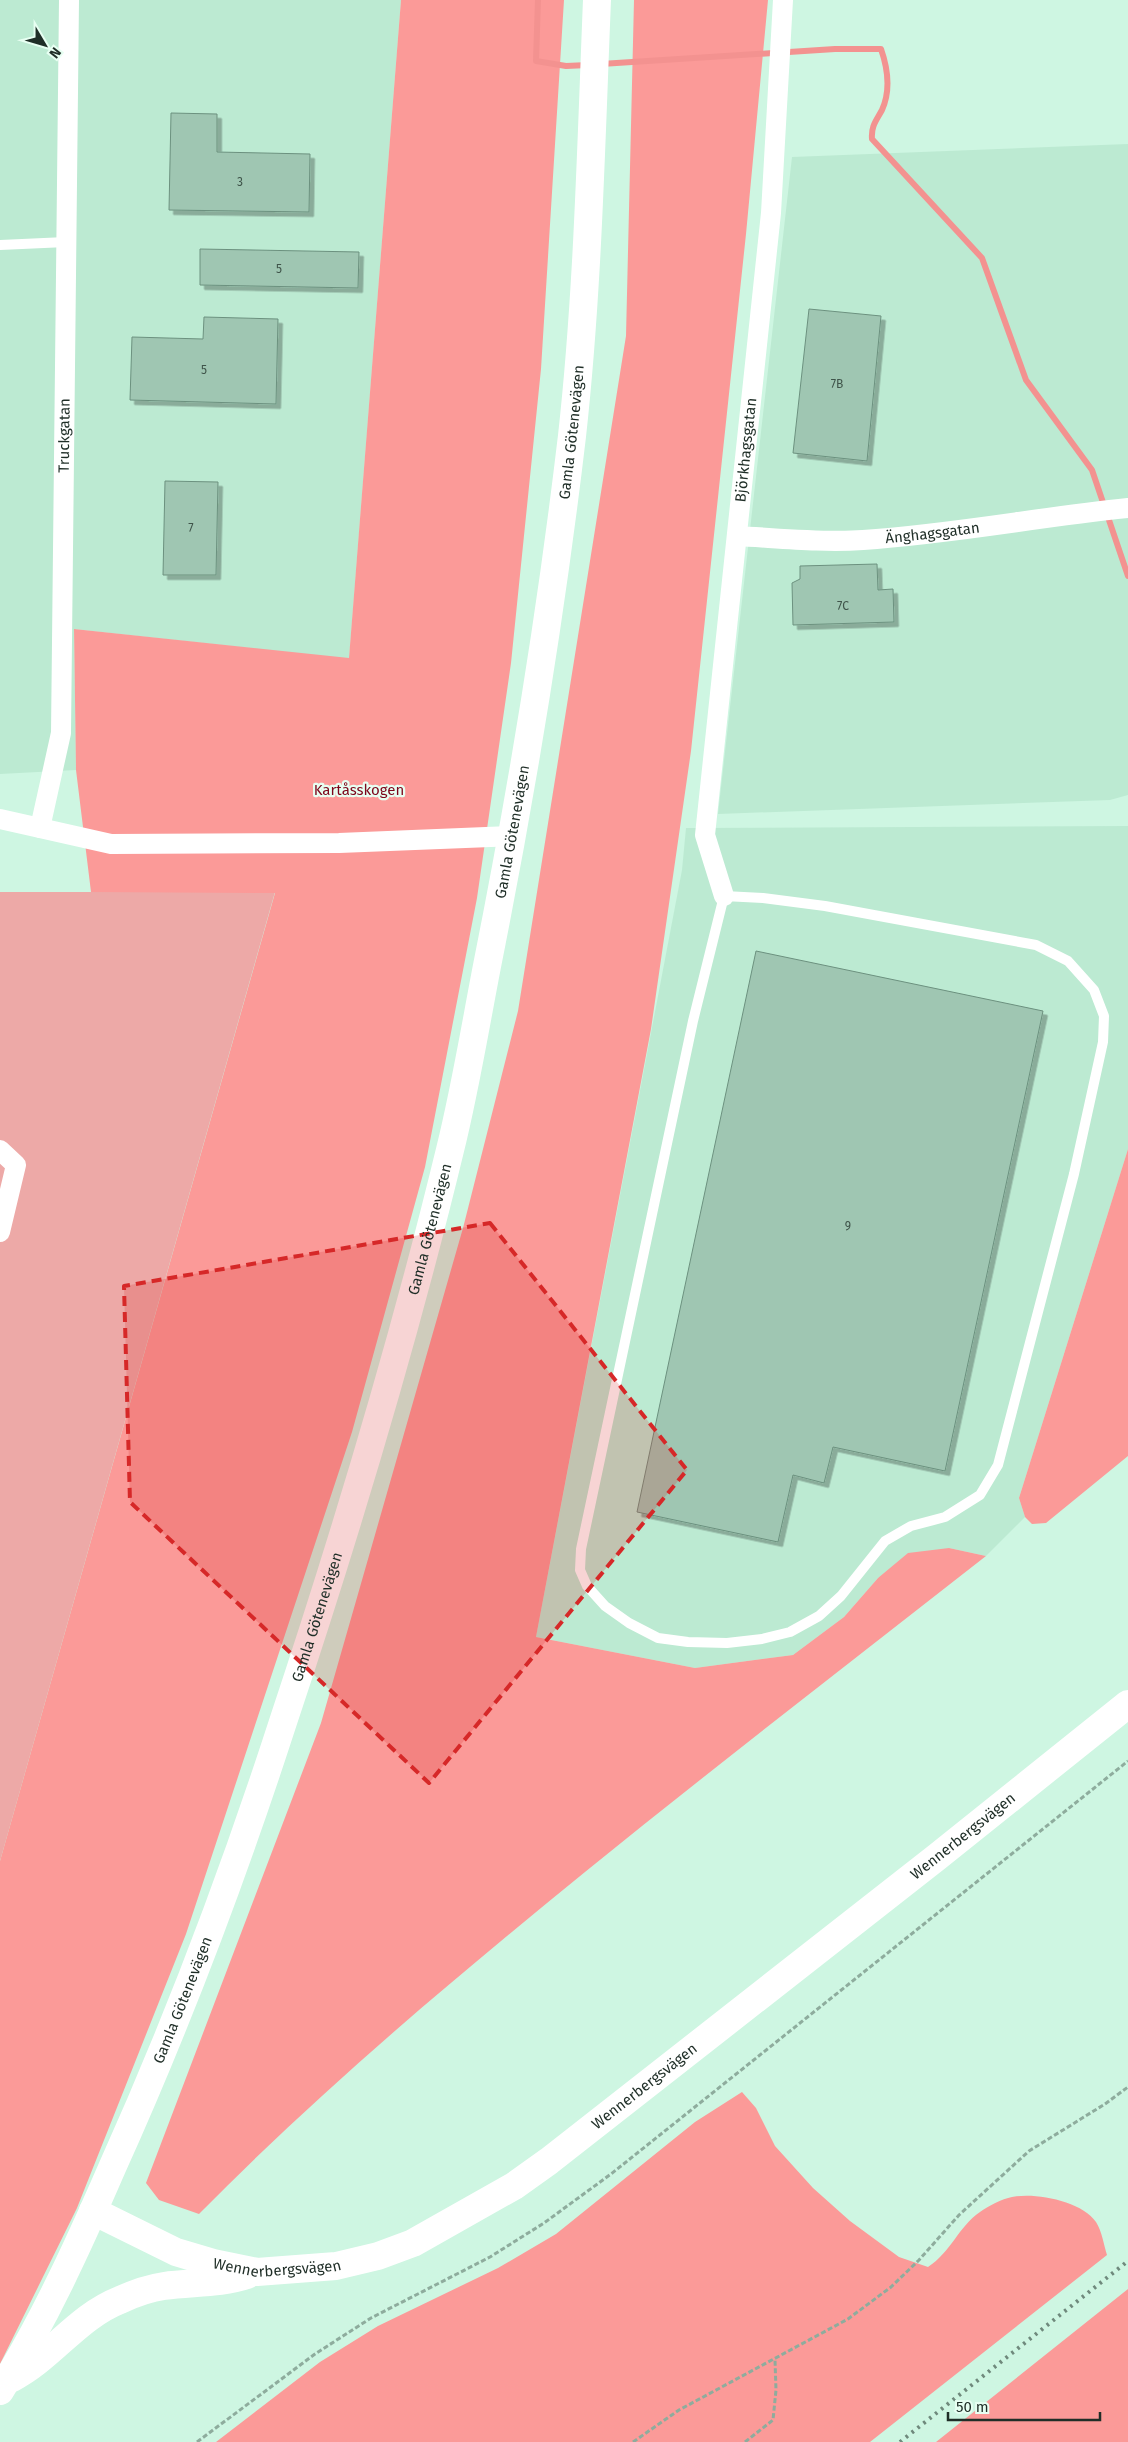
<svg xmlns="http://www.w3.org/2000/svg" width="1128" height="2442" font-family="'Fira Sans',sans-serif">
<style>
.built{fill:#bcead2}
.green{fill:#eda9a7}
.forest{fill:#fb9a98}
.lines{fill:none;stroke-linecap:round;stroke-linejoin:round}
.stream{stroke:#f39290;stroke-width:6}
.building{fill:#9fc6b2;stroke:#6c917f;filter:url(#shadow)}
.path{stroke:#8eac9d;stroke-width:3;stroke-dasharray:5 2.5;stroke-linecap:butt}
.lane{stroke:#fff;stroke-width:10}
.street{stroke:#fff;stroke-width:20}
.secondary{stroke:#fff;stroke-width:28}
.rail{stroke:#6f897c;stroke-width:4;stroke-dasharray:2.5 5;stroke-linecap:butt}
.marked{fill:#d62828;fill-opacity:0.2;stroke:#d62828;stroke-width:4;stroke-dasharray:10 6;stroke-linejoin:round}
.labels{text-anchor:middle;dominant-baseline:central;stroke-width:4.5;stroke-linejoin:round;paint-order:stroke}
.number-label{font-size:12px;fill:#3f544a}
.street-label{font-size:15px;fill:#1f2e27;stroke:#e7fff2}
.park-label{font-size:15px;fill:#7d061b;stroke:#e7fff2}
</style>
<defs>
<filter id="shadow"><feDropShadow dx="4.5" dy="4.5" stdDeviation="0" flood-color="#0004"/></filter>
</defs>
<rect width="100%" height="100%" fill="#cef6e2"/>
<path class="built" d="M0,0h401l-52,659 -275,-30 2,141 -76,4z
M1128,144v651l-18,5 -392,14 74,-657z
M1128,826v323l-109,349 6,19 -39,39 -37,-8 -71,30 -34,39 -51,38 -98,13 -159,-31 146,-767 4,-42z"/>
<path class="green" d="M0,892h275l-275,969z"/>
<path class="forest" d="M401,0h163l-23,369 -30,294 -34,235 -52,269 -73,265 -166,502 -109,274 -77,156v-503l275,-968 -184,-1 -15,-122 -2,-141 275,29z
M634,0h134l-22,234 -55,517 -40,278 -115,608 159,31 98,-13 51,-38 34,-39 30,-25 41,-5 37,8c-134,105 -269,209 -401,316 -134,109 -265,219 -386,342l-40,-14 -13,-17 175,-460 142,-495 55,-217 108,-675z
M1128,1149v307l-82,67 -14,1 -7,-7 -6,-19z
M742,2092l14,16 19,38 38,42 37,33 49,36 29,10c23,-15 31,-41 52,-55 8,-6 22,-13 32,-15 23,-5 70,4 84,25 6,9 8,24 11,33l-237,187h-654l104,-80 58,-36 120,-58 58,-34 139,-112z
M1128,2289v153h-192z"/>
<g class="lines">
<path class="stream" d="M538,0l-2,61 30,5 22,-1
M601,64l234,-15h46c7,20 10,41 1,61 -6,11 -11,16 -10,29l110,119 44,122 66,90 36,106"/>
</g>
<path class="building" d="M171,113l46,1v38l93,2 -1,58 -140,-2z
M200,249l159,3 -1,36 -158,-3z
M809,309l72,7 -14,145 -74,-8z
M204,317l74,2 -2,85 -146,-4 2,-63 71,2z
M165,481l53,1 -2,93h-53z
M877,564l1,26 15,-1 1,33 -101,3 -1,-42 8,-4v-13z
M756,951l287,60 -98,460 -112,-24 -9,36 -31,-8 -15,67 -141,-30z"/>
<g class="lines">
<path class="path" d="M197,2442l118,-88 56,-36 119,-61 54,-34 67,-49 517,-413
M633,2442l46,-32 169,-91 43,-32 28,-27 40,-45 70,-64 76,-47 23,-17
M745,2442l28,-22 3,-30 -1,-30"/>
<path class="lane" d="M0,245l66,-3
M724,896l39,2 62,8 211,39 32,16 26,29 10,26 -1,26 -29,132 -76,291 -18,30 -35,22 -34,9 -26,15 -44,55 -22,20 -29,16 -28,7 -35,4 -39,-1 -30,-4 -29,-15 -24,-17 -18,-20 -7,-16 1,-21 112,-528z"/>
<g class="street">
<path id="s1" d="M737,536c40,2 85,7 126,4 89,-6 176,-23 265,-32"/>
<path id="s2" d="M0,819l40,9 21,-95 8,-733"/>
<path d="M40,828l71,16 228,-1 174,-7"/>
<path id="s3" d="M724,896l-19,-61 66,-622 12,-213"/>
<path d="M0,1150l16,15 -16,67"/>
</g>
<g class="secondary">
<path id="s4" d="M93,2211l83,41 37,11 44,9 79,-6 42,-10 35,-13 101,-57 35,-25 388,-304 191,-153"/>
<path d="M12,2378c40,-21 65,-61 108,-78 13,-6 30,-12 44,-14 28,-4 56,-2 83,-11"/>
<path id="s5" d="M0,2391c44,-70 79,-147 112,-223 65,-144 121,-292 170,-443 63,-189 121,-381 168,-575 15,-60 25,-122 37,-184 35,-175 64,-352 85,-530 16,-144 19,-291 25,-436"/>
</g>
<path class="rail" d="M900,2442l228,-181"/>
</g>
<path class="marked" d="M490,1223l197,247 -258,313 -299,-281 -6,-216z"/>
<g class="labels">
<g class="number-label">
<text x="240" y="182">3</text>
<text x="279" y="269">5</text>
<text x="204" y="370">5</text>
<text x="837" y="384">7B</text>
<text x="191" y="528">7</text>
<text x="843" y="606">7C</text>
<text x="848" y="1226">9</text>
</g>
<g class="street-label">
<text stroke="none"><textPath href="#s5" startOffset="2052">Gamla Götenevägen</textPath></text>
<text stroke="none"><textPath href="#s2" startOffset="436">Truckgatan</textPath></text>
<text stroke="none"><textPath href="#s3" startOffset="451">Björkhagsgatan</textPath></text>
<text stroke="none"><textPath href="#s1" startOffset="196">Änghagsgatan</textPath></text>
<text stroke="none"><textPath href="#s5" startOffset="1648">Gamla Götenevägen</textPath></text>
<text stroke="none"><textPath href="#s5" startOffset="1242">Gamla Götenevägen</textPath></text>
<text stroke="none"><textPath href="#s5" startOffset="838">Gamla Götenevägen</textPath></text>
<text stroke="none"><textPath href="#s4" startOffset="1021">Wennerbergsvägen</textPath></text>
<text stroke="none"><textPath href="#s5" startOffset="432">Gamla Götenevägen</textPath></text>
<text stroke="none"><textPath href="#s4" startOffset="616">Wennerbergsvägen</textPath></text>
<text stroke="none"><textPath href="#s4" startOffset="196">Wennerbergsvägen</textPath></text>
</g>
<g class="park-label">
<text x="359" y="790">Kartåsskogen</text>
</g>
</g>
<g transform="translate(45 45) rotate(128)" stroke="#e7fff2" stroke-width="4" paint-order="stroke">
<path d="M0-4L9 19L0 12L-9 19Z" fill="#1f2e27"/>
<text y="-8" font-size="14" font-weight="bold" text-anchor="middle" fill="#1f2e27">N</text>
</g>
<path d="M948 2412v8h152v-8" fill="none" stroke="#1f2e27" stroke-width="2.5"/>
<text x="956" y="2412" font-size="15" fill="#1f2e27" stroke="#e7fff2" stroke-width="4" paint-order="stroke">50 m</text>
</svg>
